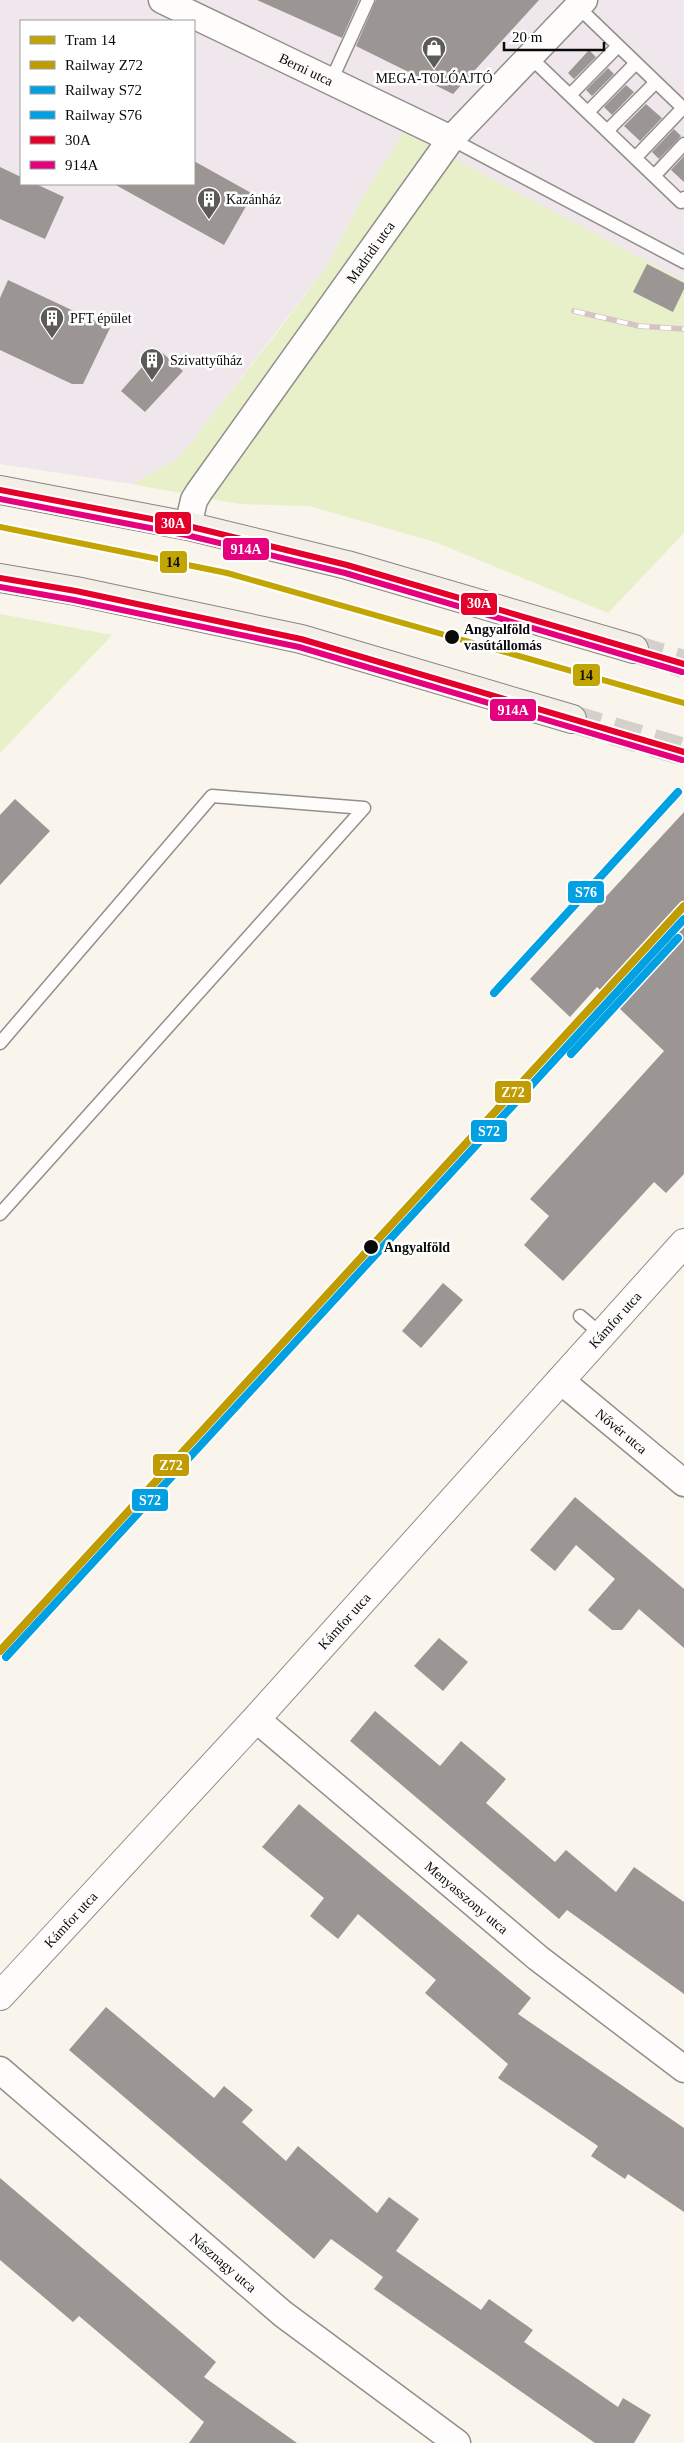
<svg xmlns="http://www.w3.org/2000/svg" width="684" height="2443" font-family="Georgia,serif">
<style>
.industrial{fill:#efe7eb;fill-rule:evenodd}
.green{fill:#e8f0c9}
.building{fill:#9b9693}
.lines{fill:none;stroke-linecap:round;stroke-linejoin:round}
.secondary-tunnel{stroke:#d5d1ca;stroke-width:28;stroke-dasharray:28 14;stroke-linecap:butt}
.service-casing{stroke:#918f8b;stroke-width:15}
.minor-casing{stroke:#918f8b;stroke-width:29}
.tertiary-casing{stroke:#918f8b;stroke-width:30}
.secondary-casing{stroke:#888582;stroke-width:30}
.service{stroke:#fefdfc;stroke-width:12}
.minor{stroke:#fefdfc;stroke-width:26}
.tertiary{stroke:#fefdfc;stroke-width:28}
.secondary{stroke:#f4efe6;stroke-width:28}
.rail-casing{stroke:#d7c2c6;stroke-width:5.5}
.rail{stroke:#fff;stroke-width:4;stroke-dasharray:11;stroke-linecap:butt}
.bus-1-casing{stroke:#fff;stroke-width:10}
.bus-2-casing{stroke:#fff;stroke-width:10}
.bus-1{stroke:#e4002b;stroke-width:6}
.bus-2{stroke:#e5007d;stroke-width:6}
.rail-1-casing{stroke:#fff;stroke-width:11}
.rail-2-casing{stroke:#fff;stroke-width:11}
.rail-3-casing{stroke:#fff;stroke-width:11}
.rail-1{stroke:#c19b02;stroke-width:8}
.rail-2{stroke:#00a0e3;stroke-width:8}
.rail-3{stroke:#00a0e3;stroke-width:8}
.tram-1-casing{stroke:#fff;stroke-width:10}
.tram-1{stroke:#c2a402;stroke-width:6}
.stop-dot{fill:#090909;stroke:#fff;stroke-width:2}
.labels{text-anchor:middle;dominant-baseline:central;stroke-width:5;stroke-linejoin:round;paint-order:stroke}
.street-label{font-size:14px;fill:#090909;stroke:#fff}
.poi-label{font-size:14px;fill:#090909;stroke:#fff;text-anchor:start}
.stop-label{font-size:14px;font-weight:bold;fill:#090909;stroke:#fff;text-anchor:start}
.line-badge{stroke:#fff;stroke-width:2}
.badge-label{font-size:14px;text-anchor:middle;font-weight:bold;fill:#fff}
.pale-badge-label{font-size:14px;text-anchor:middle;font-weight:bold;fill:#111}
</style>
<rect width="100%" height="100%" fill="#f9f4ec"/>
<path class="industrial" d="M0,0h684v281l-280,-148 -40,62 -38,72 -148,193 -46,24 -132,-20zM21,21h173v163h-173z"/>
<path class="green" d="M404,132l280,149v252l-76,80 -173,-71 -126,-36 -69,-2 -108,-20 46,-25 101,-129 47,-63 38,-72z
M0,614l112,21 -112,118z"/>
<path class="building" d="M257,0h102l-17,38z
M376,0h163l-86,94 -97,-48z
M589,50l7,7 -22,22 -6,-6z
M608,68l6,6 -22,22 -6,-6z
M626,85l8,7 -22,23 -8,-8z
M646,104l16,14 -22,23 -16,-15z
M674,129l7,7 -22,23 -7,-7z
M684,156v26l-13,-12z
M194,161l59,33 -29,51 -110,-61h80z
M0,167l21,10v7h15l28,13 -19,42 -45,-20z
M647,264l37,19v6l-11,23 -40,-20z
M8,280l102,48 -27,56h-11l-72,-34v-52z
M158,349l25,22 -38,41 -24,-21z
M15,799l35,32 -50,54v-70z
M684,812v362l-18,19 -12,-11 -91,99 -39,-36 25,-29 -19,-17 134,-148 -67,-64 -27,30 -40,-38z
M443,1283l20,17 -42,48 -19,-17z
M575,1497l109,92v59l-45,-39 -17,21h-10l-24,-20 27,-31 -39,-34 -21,26 -25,-21z
M439,1638l29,24 -25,29 -29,-25z
M375,1711l65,55 21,-25 45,38 -20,24 69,59 11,-12 50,42 18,-25 50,35v92l-117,-84 -8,9 -209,-178z
M299,1804l232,194 -13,16 166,114v84l-56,-38 -3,5 -34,-23 7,-10 -100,-68 10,-14 -83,-71 11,-13 -78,-66 -20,25 -28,-23 14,-18 -62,-51z
M106,2007l108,91 10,-12 29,24 -11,12 44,39 12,-15 79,67 12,-16 30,22 -23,32 85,59 8,-11 44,31 -9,12 94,65 5,-9 28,17 -17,28h-39l-221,-154 9,-12 -52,-38 -17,20 -245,-209z
M0,2178l216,184 -12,15 93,66h-108l15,-21 -125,-106 -6,6 -73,-62z"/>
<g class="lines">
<path class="secondary-tunnel" d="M634,649l50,15
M572,719l112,33"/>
<g class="service-casing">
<path id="service" d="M578,7l106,102
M530,57l151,145 3,-4
M331,81l37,-81
M570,95l48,-49
M588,112l48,-49
M607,131l49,-49
M451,139l233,123
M635,158l48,-50
M654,176l30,-32
M0,1043l212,-247 152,12 -364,406
M580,1316l21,18"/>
</g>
<g class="minor-casing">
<g id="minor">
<path id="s1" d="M162,0l289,139"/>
<path id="s2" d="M188,526l6,-26 5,-8 252,-353 133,-139"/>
<path id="s3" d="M560,1380l124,103"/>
<path id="s4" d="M256,1719l282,239 146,111"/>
<path id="s5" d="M0,2070l283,244 174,129"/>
</g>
</g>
<g class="tertiary-casing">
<g id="tertiary">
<path id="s6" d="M0,1996l256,-277 428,-476"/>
</g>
</g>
<g class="secondary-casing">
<path id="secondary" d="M0,490l188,36 159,39 287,84
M0,578l76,13 225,48 271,80"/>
</g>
<use href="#service" class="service"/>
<use href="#minor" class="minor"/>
<use href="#tertiary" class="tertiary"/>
<use href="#secondary" class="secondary"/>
<g class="rail-casing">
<path id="rail" d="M574,311l65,15 45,3"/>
</g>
<use href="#rail" class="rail"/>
<g class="bus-1-casing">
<path id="bus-1" d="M0,490l188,36 159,39 337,99
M0,578l76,13 225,48 383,113"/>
</g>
<g class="bus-2-casing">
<path id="bus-2" d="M0,499l186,36 159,38 337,99
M0,587l74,13 225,47 383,113"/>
</g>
<use href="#bus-1" class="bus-1"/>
<use href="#bus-2" class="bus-2"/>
<g class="rail-1-casing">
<path id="rail-1" d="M0,1651l684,-745"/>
</g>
<g class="rail-2-casing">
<path id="rail-2" d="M6,1657l678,-738"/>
</g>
<g class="rail-3-casing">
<path id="rail-3" d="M494,993l184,-201
M571,1054l107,-116"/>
</g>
<use href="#rail-1" class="rail-1"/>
<use href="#rail-2" class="rail-2"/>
<use href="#rail-3" class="rail-3"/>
<g class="tram-1-casing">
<path id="tram-1" d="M0,527l227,46 457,130"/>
</g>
<use href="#tram-1" class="tram-1"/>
</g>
<defs>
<g id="shop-pin" transform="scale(1.25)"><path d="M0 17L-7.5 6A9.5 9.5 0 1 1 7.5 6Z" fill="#5d5b58" stroke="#fff"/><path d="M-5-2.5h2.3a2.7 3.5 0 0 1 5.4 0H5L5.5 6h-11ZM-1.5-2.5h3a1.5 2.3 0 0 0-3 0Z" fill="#fff"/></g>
<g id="building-pin" transform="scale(1.25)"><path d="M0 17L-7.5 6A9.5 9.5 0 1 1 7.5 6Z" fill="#5d5b58" stroke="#fff"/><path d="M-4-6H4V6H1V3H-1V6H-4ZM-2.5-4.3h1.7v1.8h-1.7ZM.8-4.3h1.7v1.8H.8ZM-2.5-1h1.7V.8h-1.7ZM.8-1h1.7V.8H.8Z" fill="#fff"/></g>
</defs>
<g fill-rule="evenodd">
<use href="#shop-pin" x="434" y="48"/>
<use href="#building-pin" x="209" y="199"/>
<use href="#building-pin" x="52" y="318"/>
<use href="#building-pin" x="152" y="360"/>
</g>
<g class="stop-dot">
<circle cx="452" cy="637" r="8"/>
<circle cx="371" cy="1247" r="8"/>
</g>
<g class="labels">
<g class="street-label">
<text stroke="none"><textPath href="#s1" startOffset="160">Berni utca</textPath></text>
<text stroke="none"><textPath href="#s2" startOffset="331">Madridi utca</textPath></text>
<text stroke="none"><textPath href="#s6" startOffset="914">Kámfor utca</textPath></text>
<text stroke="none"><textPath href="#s3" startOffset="80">Nővér utca</textPath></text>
<text stroke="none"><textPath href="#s6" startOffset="509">Kámfor utca</textPath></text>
<text stroke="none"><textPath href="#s4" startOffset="276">Menyasszony utca</textPath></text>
<text stroke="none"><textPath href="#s6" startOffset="104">Kámfor utca</textPath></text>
<text stroke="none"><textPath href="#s5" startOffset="295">Násznagy utca</textPath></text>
</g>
<g class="poi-label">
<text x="434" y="78" text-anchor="middle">MEGA-TOLÓAJTÓ</text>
<text x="226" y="199">Kazánház</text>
<text x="70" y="318">PFT épület</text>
<text x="170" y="360">Szivattyűház</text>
</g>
<g class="stop-label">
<text x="464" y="629">Angyalföld<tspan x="464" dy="16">vasútállomás</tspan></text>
<text x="384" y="1247">Angyalföld</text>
</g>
</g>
<g class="line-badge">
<rect x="154" y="511" width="38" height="24" rx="5" fill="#e4002b"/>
<rect x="222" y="537" width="48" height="24" rx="5" fill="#e5007d"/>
<rect x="159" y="550" width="29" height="24" rx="5" fill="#c2a402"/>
<rect x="460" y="592" width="38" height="24" rx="5" fill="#e4002b"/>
<rect x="572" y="663" width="29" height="24" rx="5" fill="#c2a402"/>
<rect x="489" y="698" width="48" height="24" rx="5" fill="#e5007d"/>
<rect x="567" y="880" width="38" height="24" rx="5" fill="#00a0e3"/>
<rect x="494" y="1080" width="38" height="24" rx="5" fill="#c19b02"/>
<rect x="470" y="1119" width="38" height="24" rx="5" fill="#00a0e3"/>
<rect x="152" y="1453" width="38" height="24" rx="5" fill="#c19b02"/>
<rect x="131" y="1488" width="38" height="24" rx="5" fill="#00a0e3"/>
</g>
<g class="badge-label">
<text x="173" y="528">30A</text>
<text x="246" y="554">914A</text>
<text x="479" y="608">30A</text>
<text x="513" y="715">914A</text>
<text x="586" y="897">S76</text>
<text x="513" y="1097">Z72</text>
<text x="489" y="1136">S72</text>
<text x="171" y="1470">Z72</text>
<text x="150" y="1505">S72</text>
</g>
<g class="pale-badge-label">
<text x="173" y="567">14</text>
<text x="586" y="680">14</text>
</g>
<rect x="20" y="20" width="175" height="165" fill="#ffffff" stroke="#9d9d9d"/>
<rect x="30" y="36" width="25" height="8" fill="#c2a402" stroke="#9d9d9d"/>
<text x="65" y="45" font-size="15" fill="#090909">Tram 14</text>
<rect x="30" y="61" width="25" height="8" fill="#c19b02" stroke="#9d9d9d"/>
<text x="65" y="70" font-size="15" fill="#090909">Railway Z72</text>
<rect x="30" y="86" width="25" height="8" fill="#00a0e3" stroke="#9d9d9d"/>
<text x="65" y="95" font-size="15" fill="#090909">Railway S72</text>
<rect x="30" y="111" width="25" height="8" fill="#00a0e3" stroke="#9d9d9d"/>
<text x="65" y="120" font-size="15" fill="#090909">Railway S76</text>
<rect x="30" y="136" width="25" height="8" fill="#e4002b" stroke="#9d9d9d"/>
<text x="65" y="145" font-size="15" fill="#090909">30A</text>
<rect x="30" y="161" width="25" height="8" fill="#e5007d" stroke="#9d9d9d"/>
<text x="65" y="170" font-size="15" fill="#090909">914A</text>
<path d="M504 42v8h100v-8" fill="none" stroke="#090909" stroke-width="2.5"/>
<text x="512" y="42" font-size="15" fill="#090909" stroke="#ffffff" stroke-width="4" paint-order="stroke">20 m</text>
</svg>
